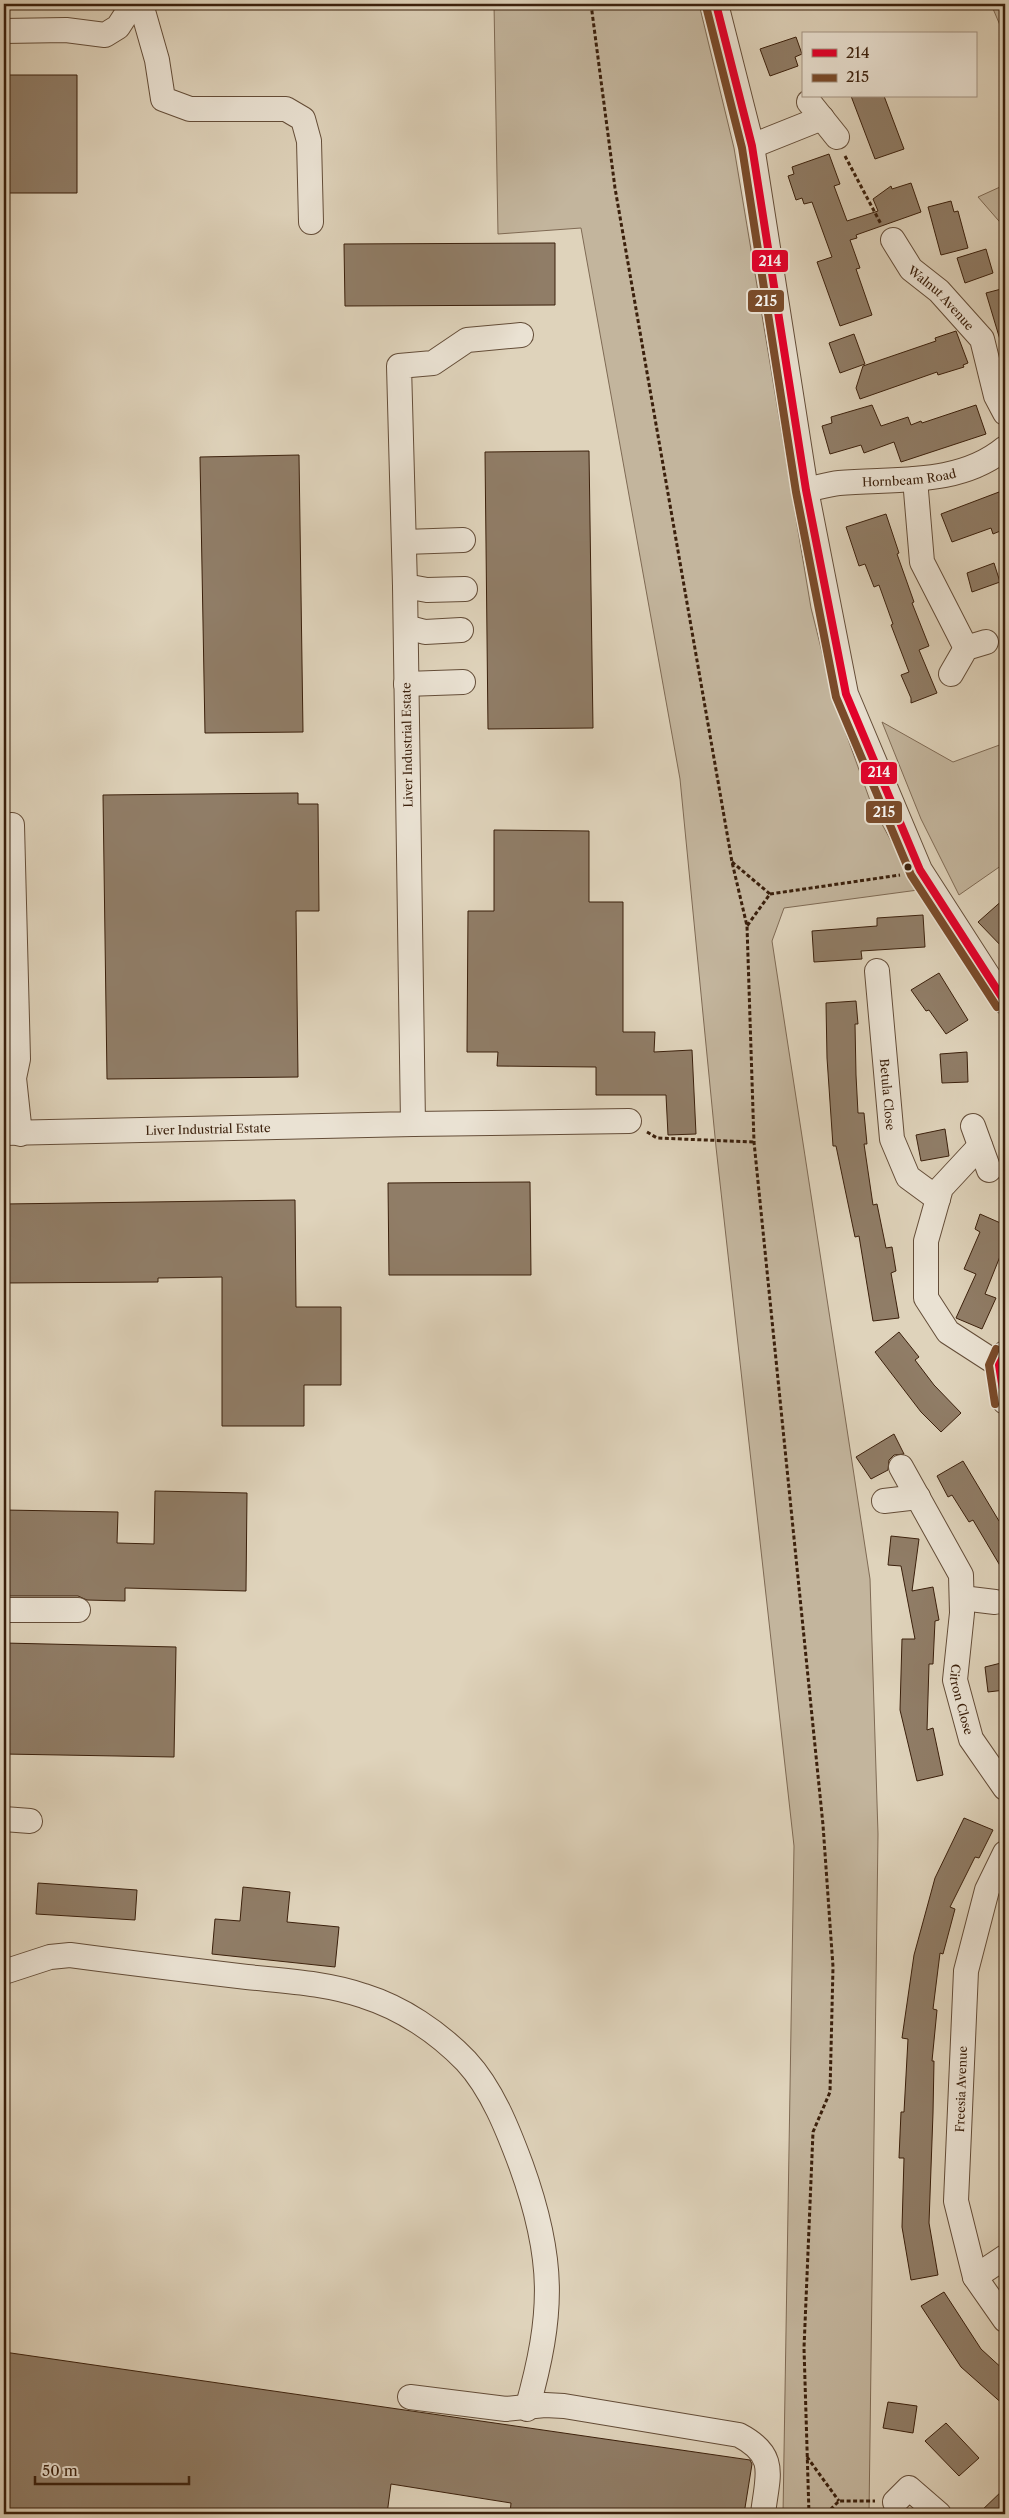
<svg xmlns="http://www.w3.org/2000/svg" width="1009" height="2518" font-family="'Libre Caslon Text',serif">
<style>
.green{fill:#c3b59d;stroke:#7f6a54}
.building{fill:#907d67;stroke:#3b200c}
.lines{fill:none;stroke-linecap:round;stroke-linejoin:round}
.minor-casing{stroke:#644d38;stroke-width:26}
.path{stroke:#3b200c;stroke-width:3;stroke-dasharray:4 2.5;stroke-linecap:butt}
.minor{stroke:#eae2d3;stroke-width:24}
.bus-1-casing{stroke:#eae2d3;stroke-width:11}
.bus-2-casing{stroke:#eae2d3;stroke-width:11}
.bus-1{stroke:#e4002b;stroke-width:8}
.bus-2{stroke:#7a4b2a;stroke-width:8}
.bus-dot{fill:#3b200c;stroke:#eae2d3;stroke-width:2}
.labels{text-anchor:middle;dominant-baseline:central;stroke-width:4.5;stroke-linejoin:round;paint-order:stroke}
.street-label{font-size:12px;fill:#3b200c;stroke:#eae2d3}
.line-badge{stroke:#eae2d3;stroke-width:2}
.badge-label{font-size:14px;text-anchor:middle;font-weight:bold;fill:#fff}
</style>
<rect width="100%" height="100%" fill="#dfd3bb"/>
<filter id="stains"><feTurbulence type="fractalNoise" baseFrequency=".004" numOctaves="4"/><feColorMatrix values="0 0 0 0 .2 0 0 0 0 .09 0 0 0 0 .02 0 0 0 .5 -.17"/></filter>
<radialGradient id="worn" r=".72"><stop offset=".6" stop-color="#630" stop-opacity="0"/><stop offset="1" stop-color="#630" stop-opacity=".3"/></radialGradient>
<path class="green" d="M494,4h205l35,144 77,460 23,92 38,106 46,84 -134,18 -12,33 98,638 8,255 -9,680h-86l11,-668 -78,-699 -36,-368 -99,-551 -83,6z
M991,4h14v33z
M1005,175v53l-27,-31 22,-10z
M882,722l71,40 52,-19v120l-46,32 -38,-76z"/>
<path class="building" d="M796,37l6,17 -7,3 3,9 -28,10 -10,-27z
M4,75h73v118h-73z
M851,96h33l20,53 -29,10z
M829,154l11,30 -6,2 13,35 31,-10 -5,-12 18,-13 1,3 19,-6 10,29 -65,23 1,3 -7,2 10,28 -4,1 16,46 -32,11 -23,-64 15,-5 -20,-55 -8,2 -2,-6 -6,2 -8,-24 6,-2 -2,-7z
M951,201l3,11 4,-1 10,37 -27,7 -13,-48z
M555,243v62l-210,1 -1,-62z
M986,249l7,24 -28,10 -8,-25z
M1005,288v54l-4,1 -15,-50z
M956,331l12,32 -5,2 1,2 -26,8 -1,-3 -77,27 -4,-11 7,-22 73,-25 -1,-3z
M854,334l11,30 -25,9 -11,-30z
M872,405l9,21 27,-9 3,8 10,-4 1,2 54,-18 10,29 -85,28 -7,-20 -30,11 -3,-8 -31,9 -8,-28 10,-3 -1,-6z
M589,451l4,277 -105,1 -3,-277z
M299,455l4,277 -98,1 -5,-276z
M999,492l2,5 4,-2v34l-12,5 -2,-6 -39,14 -11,-28z
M886,514l13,39 -2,1 17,48 -2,1 17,43 -10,4 18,43 -26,10v-5l-10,-23 8,-3 -18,-47 2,-1 -14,-39 -5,2 -9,-23 -6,2 -13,-39z
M994,563l6,19 -28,10 -5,-19z
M298,793v11h20l1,107h-23l2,166 -191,2 -4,-284z
M494,830l95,1v71h34v130h32l-1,20 38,-2 4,84 -28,1 -2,-40h-70v-28l-99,-1 1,-14h-31l1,-141h26z
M1005,898v52l-27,-28z
M923,915l2,32 -64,4 1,8 -48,3 -2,-31 65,-5v-8z
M939,973l29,47 -22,14 -17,-24 -3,1 -15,-21z
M856,1001l2,23h-3l1,51 2,38h6l3,31h-3l9,61 4,-1 9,44 6,-1 4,24 -5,2 8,45 -26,3 -14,-85 -4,1 -19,-91h-3l-6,-88 -1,-55z
M967,1052l1,30 -26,1 -2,-29z
M945,1129l4,27 -28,5 -5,-26z
M530,1182l1,93h-142l-1,-92z
M295,1200l1,107h45v78h-37v41h-82v-149l-64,1v4l-154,1v-79z
M980,1214l25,11 -5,12 5,3v4l-20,50 11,4 -14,31 -26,-11 20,-44 -12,-5 16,-37 -5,-3z
M899,1332l20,25 -4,3 19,25 27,28 -20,19 -20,-20 -46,-60z
M894,1434l10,20 -10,1 -5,5 -1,10 -17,9 -15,-22z
M963,1461l36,60 6,-3v56l-32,-54 -4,2 -17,-27 -4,2 -11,-21z
M155,1491l92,2 -1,98 -121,-3v13l-38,-1 -9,-4h-74v-86l114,2 -1,31 37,1z
M891,1536l28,3 -7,52 21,-4 6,33 -4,1 -2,43h-4l-2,66 6,-2 10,47 -26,6 -17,-71 2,-71h13l-14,-73 -13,-1z
M4,1643l172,4 -2,110 -170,-3z
M1005,1662v28l-17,2 -3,-25z
M964,1818l29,12 -14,28 -4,-1 -25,50 5,2 -12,45 -3,-1 -7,56 4,1 -5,51h2l-1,52 -4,110 9,52 -27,5 -9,-53 2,-69h-5l2,-46h3l4,-73 -6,-1 12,-83 21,-77z
M38,1883l99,7 -2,30 -99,-6z
M243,1887l47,5 -3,30 52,5 -4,40 -123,-13 3,-35 25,2z
M944,2292l37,57 24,22v35l-44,-39 -40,-61z
M4,2352l746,108 2,4 -8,50h-234l1,-11 -120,-19 -4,30h-383z
M888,2402l29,4 -4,27 -30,-5z
M946,2423l33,35 -20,18 -34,-35z
M1005,2488v26h-27z"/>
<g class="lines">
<g class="minor-casing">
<g id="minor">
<path d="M141,4l16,56 6,39 27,10h96l17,10 6,22 2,81"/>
<path d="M716,4l36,142 54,344 40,204 74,176 85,132"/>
<path d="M4,31l62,-1 39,5 13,-8 15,-23"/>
<path d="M809,102l28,35"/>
<path d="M752,146l70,-28"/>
<path id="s1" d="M893,240l18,29 28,22 43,48 14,57 9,17"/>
<path d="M915,479l7,83 44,86"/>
<path id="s2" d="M806,490c11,-2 22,-6 33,-7 57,-5 120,3 166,-35"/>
<path d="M404,542l59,-2"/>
<path d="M405,586l22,4 38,-1"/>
<path d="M406,627l19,5 36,-2"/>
<path d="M951,674l15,-26 20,-6"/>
<path d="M406,684l57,-2"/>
<path d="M12,825l6,234 -4,19 6,56"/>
<path id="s3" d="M877,971l15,168 16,38 30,22"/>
<path d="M413,1124l216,-3"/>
<path d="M973,1126l16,44"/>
<path id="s4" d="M4,1133l409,-9 -8,-538 -6,-220 34,-3 34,-23 54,-5"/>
<path d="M980,1146l-39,42 -15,53v57l22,34 51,33"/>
<path d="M1005,1353l-6,12 6,37"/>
<path id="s5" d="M901,1467l60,108 1,38 -7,67 16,59 34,49"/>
<path d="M884,1501l34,-4"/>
<path d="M962,1598l33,4"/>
<path d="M4,1610h74"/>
<path d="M4,1819l26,2"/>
<path d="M1005,1853l-18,37 -21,81 -10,230 19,76 30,43"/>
<path d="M4,1972l46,-15 20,-2c59,8 118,15 177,22 38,4 80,6 117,19 38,12 74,36 102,65 26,28 42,69 55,104 34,94 33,148 6,244"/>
<path d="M975,2277l30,-20"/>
<path d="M410,2397l96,12 39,-4 19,1 175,29c40,21 28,41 24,79"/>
<path d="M895,2502l14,-14 30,26"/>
</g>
</g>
<path class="path" d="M591,4l24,184 117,674 15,64 7,216 69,683 10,142 -3,125 -17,40 -9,216 5,166
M845,156l36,68
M732,862l38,32 -23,32
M770,894l130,-19
M647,1132l10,6 97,4
M807,2457l32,44
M826,2514l13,-13h36"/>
<use href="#minor" class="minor"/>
<g class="bus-1-casing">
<path id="bus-1" d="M716,4l36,142 54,344 40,204 74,176 85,132
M1005,1353l-6,12 6,37"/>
</g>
<g class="bus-2-casing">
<path id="bus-2" d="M706,6l36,142 54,344 40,205 75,178 86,132
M995,1404l-6,-39 7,-16"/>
</g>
<use href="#bus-1" class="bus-1"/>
<use href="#bus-2" class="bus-2"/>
</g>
<circle class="bus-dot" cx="908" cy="867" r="4.5"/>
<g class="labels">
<g class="street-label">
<text stroke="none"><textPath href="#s1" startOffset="76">Walnut Avenue</textPath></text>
<text stroke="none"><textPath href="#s2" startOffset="104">Hornbeam Road</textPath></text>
<text transform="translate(407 745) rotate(-91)">Liver Industrial Estate</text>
<text stroke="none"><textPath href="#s3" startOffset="124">Betula Close</textPath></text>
<text stroke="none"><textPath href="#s4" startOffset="204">Liver Industrial Estate</textPath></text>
<text stroke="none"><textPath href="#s5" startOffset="249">Citron Close</textPath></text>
<text transform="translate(961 2089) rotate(-88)">Freesia Avenue</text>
</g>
</g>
<g class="line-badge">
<rect x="751" y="249" width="38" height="24" rx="5" fill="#e4002b"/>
<rect x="747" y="289" width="38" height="24" rx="5" fill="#7a4b2a"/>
<rect x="860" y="761" width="38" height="24" rx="5" fill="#e4002b"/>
<rect x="865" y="800" width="38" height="24" rx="5" fill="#7a4b2a"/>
</g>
<g class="badge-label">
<text x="770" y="266">214</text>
<text x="766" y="306">215</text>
<text x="879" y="777">214</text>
<text x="884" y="817">215</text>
</g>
<rect width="1009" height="2518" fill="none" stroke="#dfd3bb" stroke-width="20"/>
<rect x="5" y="5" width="999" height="2508" fill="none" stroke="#3b200c" stroke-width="2.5"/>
<rect x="10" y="10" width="989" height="2498" fill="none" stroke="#3b200c"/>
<rect x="802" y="32" width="175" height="65" fill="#eae2d3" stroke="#a49483"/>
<rect x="812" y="49" width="25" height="8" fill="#e4002b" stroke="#a49483"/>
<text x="846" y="58" font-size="15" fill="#3b200c">214</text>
<rect x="812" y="74" width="25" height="8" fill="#7a4b2a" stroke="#a49483"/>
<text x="846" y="82" font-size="15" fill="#3b200c">215</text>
<path d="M35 2476v8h154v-8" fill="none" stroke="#3b200c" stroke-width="2.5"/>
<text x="42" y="2476" font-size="15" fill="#3b200c" stroke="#eae2d3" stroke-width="4" paint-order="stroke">50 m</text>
<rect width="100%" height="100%" filter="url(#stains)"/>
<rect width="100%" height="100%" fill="url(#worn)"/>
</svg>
